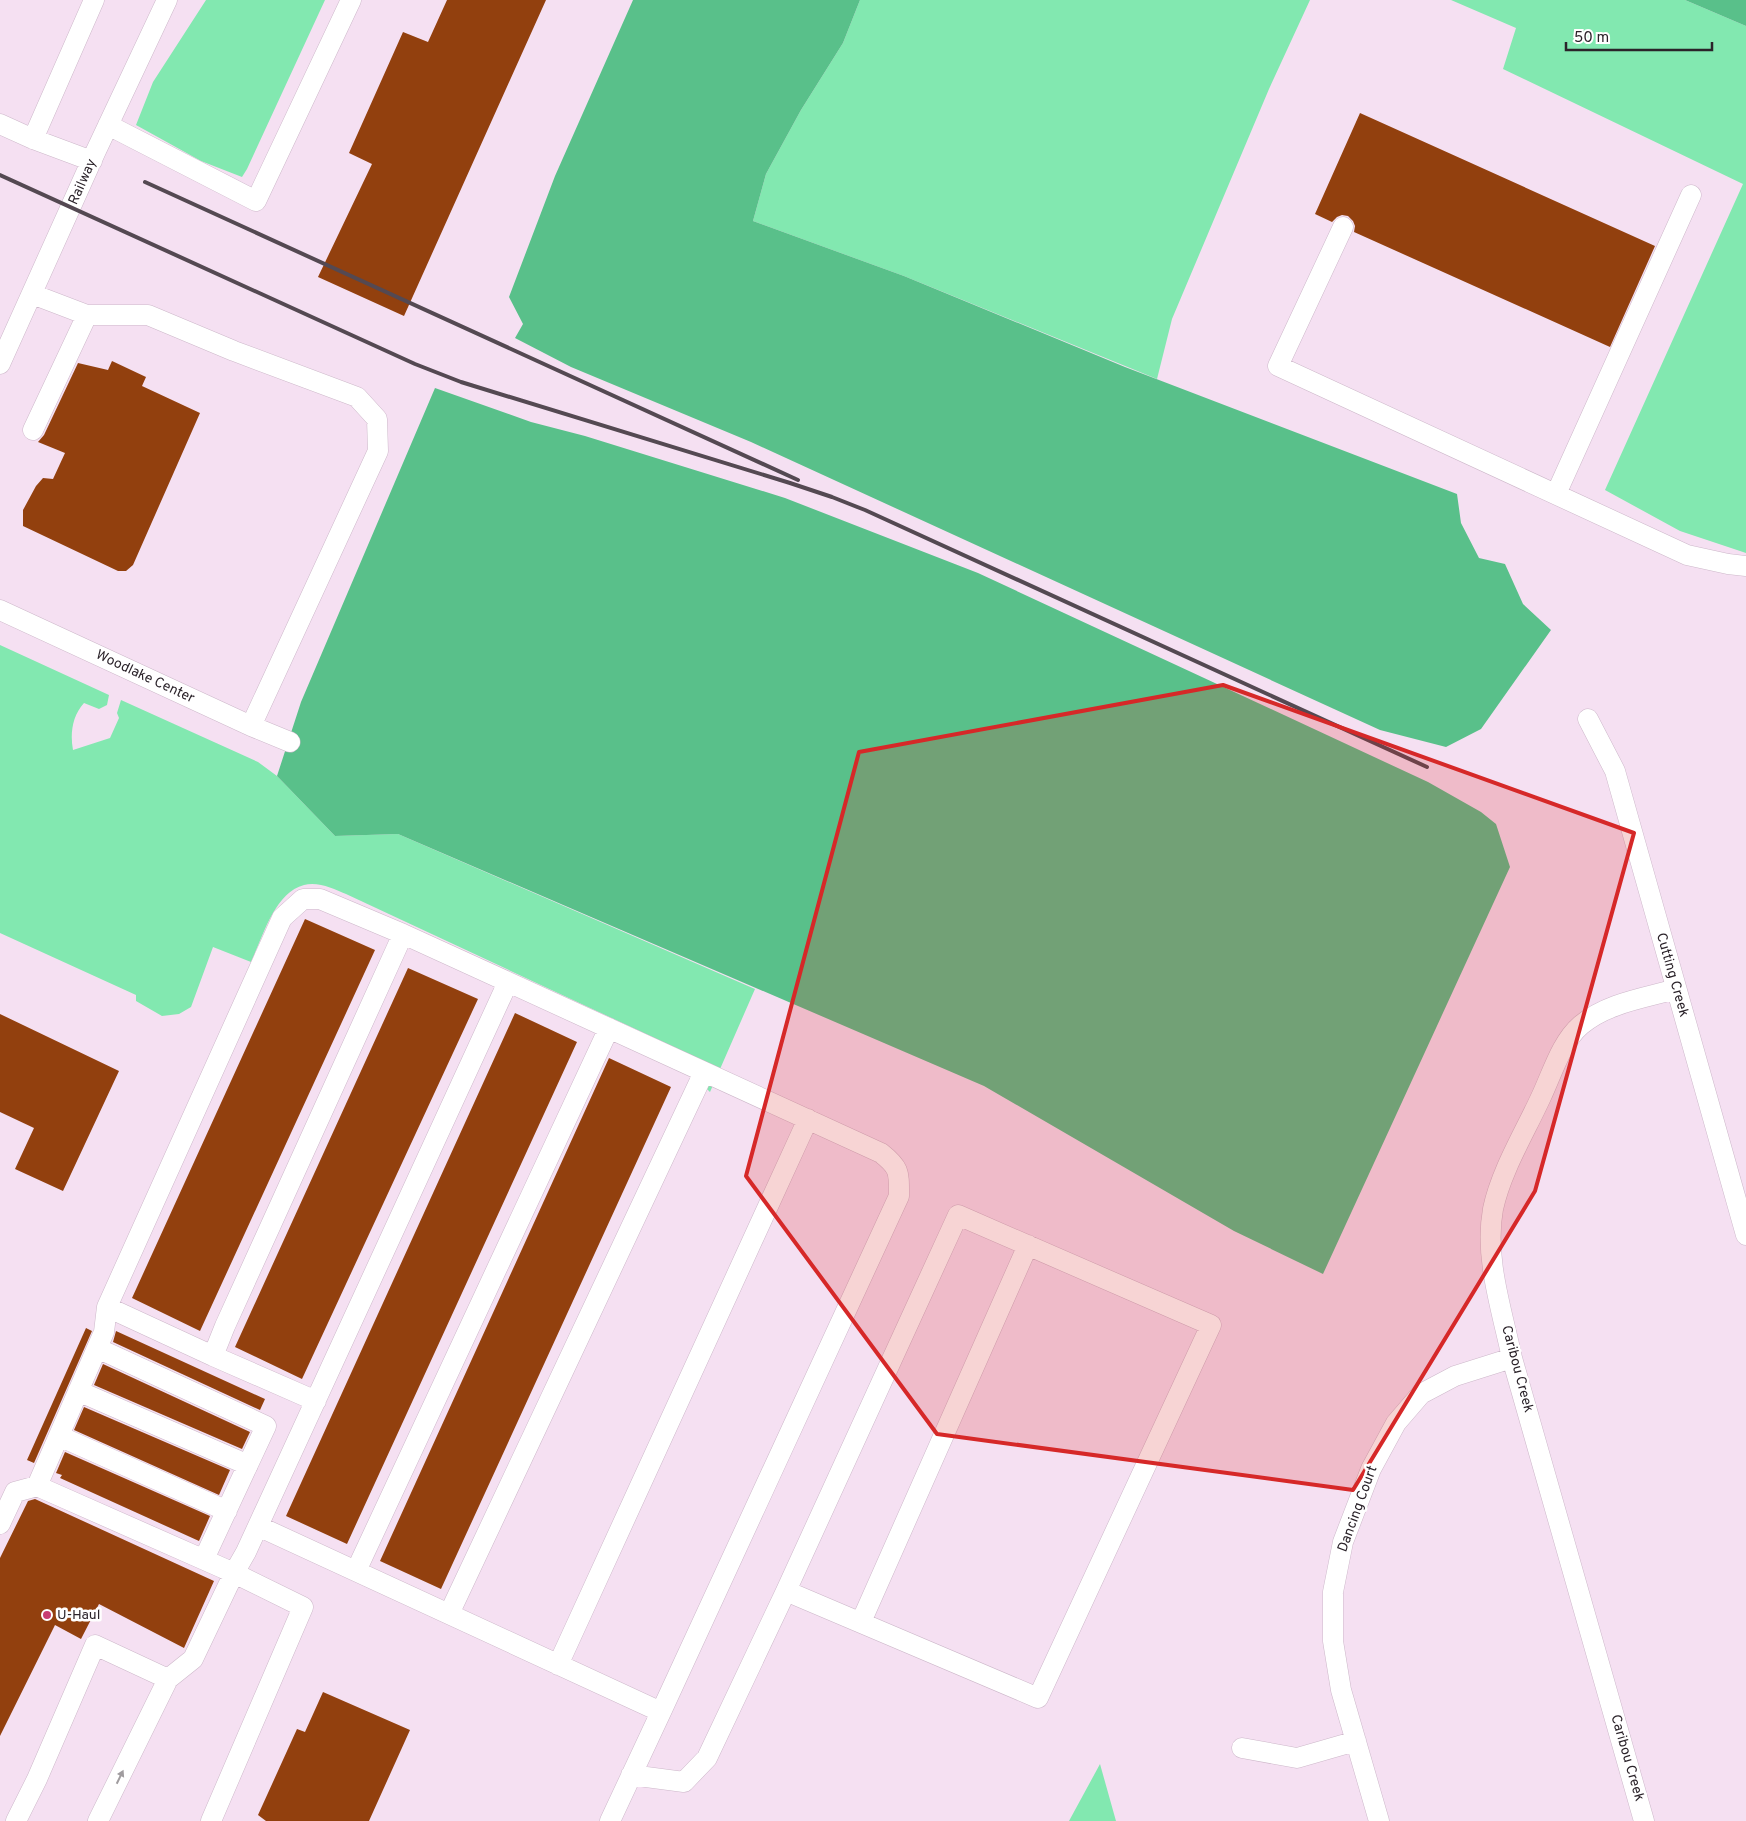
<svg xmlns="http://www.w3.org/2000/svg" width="1746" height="1821" font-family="Overpass,sans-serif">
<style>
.green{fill:#82e8b0}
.forest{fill:#59c08a}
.building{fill:#92400e}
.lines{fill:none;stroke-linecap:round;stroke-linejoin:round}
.minor-casing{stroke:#cdb8ca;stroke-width:21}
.minor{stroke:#fff;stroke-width:20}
.rail{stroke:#544952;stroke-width:4}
.oneway{fill:#a09c9f}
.marked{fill:#d62828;fill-opacity:0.2;stroke:#d62828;stroke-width:4;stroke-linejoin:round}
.poi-dot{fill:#c83d72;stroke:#fff;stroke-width:2}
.labels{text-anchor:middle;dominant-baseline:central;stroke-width:5;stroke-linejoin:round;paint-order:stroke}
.street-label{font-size:14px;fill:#2b232a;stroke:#fff}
.poi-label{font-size:14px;fill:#2b232a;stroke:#fff;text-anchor:start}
</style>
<rect width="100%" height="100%" fill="#f5e0f2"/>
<path class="green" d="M206,0h119l-78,169 -5,8 -41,-16 -65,-36 17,-43z
M860,0h450l-41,89 -97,230 -15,60 -253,-103 -151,-55 13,-47 35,-64 42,-67z
M1451,0h234l61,26v527l-66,-22 -75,-41 138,-306 -240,-115 13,-41z
M0,645l109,50 -2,10 -8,4 -15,-6c-12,13 -14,31 -11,47l37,-12 9,-20 -2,-5 4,-13 137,62 19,14 58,60 63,-2 357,155 -45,103 -5,-5 -11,-27 -16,-11 -332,-155c-12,-5 -28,-13 -42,-9 -30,8 -41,52 -53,77l-38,-15 -22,60 -12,7 -17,2 -26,-15v-6l-136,-62z
M1100,1764l16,57h-47z"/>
<path class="forest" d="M633,0h227l-17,43 -42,67 -35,64 -13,47 151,55 221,91 332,127 4,29 18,35 26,6 18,40 28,26 -70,99 -35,18 -66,-17 -629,-288 -180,-75 -56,-29 8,-14 -14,-27 46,-121z
M1685,0h61v26z
M435,388l96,34 54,14 200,62 193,75 450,209 53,30 15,12 14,43 -187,407 -89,-43 -250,-145 -586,-252 -63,2 -58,-60 24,-74z"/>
<path class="building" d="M447,0h99l-142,316 -86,-39 54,-113 -23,-11 54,-121 25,10z
M1360,113l295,133 -45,101 -256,-115 1,-6 -2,-5 -5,-5 -6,-1 -5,2 -5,5 -17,-8z
M112,361l34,16 -4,9 58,27 -67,152 -7,6h-8l-95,-45v-16l13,-24 7,-8 10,1 12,-26 -27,-11 6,-7 34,-72 30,7z
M305,919l70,31 -175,381 -68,-33z
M408,968l70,31 -176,380 -67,-32z
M515,1013l62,29 -230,502 -61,-28z
M0,1014l119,57 -56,120 -48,-22 19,-41 -34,-16z
M609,1058l62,29 -230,502 -61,-28z
M86,1328l6,3 -58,132 -7,-3z
M116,1331l149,68 -5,11 -147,-68z
M103,1364l147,68 -8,17 -148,-64z
M84,1407l146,63 -11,25 -145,-65z
M65,1452l145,64 -11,25 -139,-63 2,-3 -6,-2z
M35,1499l179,82 -30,67 -85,-44 -18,35 -26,-14 -55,111v-178l28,-57z
M323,1692l87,38 -41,91h-103l-8,-6 39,-86 8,3z"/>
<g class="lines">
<g class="minor-casing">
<path id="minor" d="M0,124l33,15 59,22
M108,125l148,76 95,-201
M33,139l61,-139
M1343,227l-65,139 409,189 41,9 18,2
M32,294l55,21h61l86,36 123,46 20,22 1,32 -127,275
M0,364l95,-211 72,-153
M33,430l54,-115
M1556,494l135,-299
M0,610l251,116 39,16
M1588,719l27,52 131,464
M97,1348l169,78 -62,133
M213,1356l-106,-49 175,-389 21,-19h17l83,35
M78,1391l170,74
M59,1436l168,75
M37,1486l67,-154 3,-25
M0,1524l15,-32 22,-6 197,87 -41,86 -25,20 -73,-34 -58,134 -21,42
M258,1526l403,186 238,-516c0,-24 1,-28 -18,-43l-373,-171
M356,1571l253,-543
M449,1614l255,-542
M861,1622l167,-377
M558,1665l250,-546
M1242,1748l55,10 59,-17
M631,1775l53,7 23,-24 79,-167 172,-376 253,110 -173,373 -252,-107
M98,1821l70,-142
M211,1821l92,-214 -69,-34 12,-21 262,-570 -105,-48 -178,392 -12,30 103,45
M610,1821l51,-109
M1379,1821l-38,-131 -8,-49v-49l10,-50 28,-73 25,-46 25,-29 34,-18 57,-18
M1644,1821l-132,-463c-10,-48 -28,-100 -19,-149 8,-38 32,-77 48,-112 11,-23 20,-55 40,-72 26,-22 64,-27 95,-36"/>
</g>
<use href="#minor" class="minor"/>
<path class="rail" d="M0,175l415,189 46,18 329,101 42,14 33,13 562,257
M145,182l653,298"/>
</g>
<defs><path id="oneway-solid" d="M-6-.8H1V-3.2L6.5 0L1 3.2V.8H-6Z" transform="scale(1.25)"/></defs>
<use class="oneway" href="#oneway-solid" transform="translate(120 1777) rotate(-64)"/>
<path class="marked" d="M1223,685l411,148 -99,358 -182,299 -416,-56 -191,-258 113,-424z"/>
<circle class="poi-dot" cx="47" cy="1615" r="5"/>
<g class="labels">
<g class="street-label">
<text transform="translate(83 182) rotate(-66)">Railway</text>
<text transform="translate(145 677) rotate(25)">Woodlake Center</text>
<text transform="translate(1672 975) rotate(74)">Cutting Creek</text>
<text transform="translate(1517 1369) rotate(75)">Caribou Creek</text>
<text transform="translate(1358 1509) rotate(-70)">Dancing Court</text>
<text transform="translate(1627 1758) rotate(74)">Caribou Creek</text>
</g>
<g class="poi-label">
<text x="57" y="1615">U-Haul</text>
</g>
</g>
<path d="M1566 42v8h146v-8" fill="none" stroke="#2b232a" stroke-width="2.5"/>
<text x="1574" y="42" font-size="15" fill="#2b232a" stroke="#ffffff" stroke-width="4" paint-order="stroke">50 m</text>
</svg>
